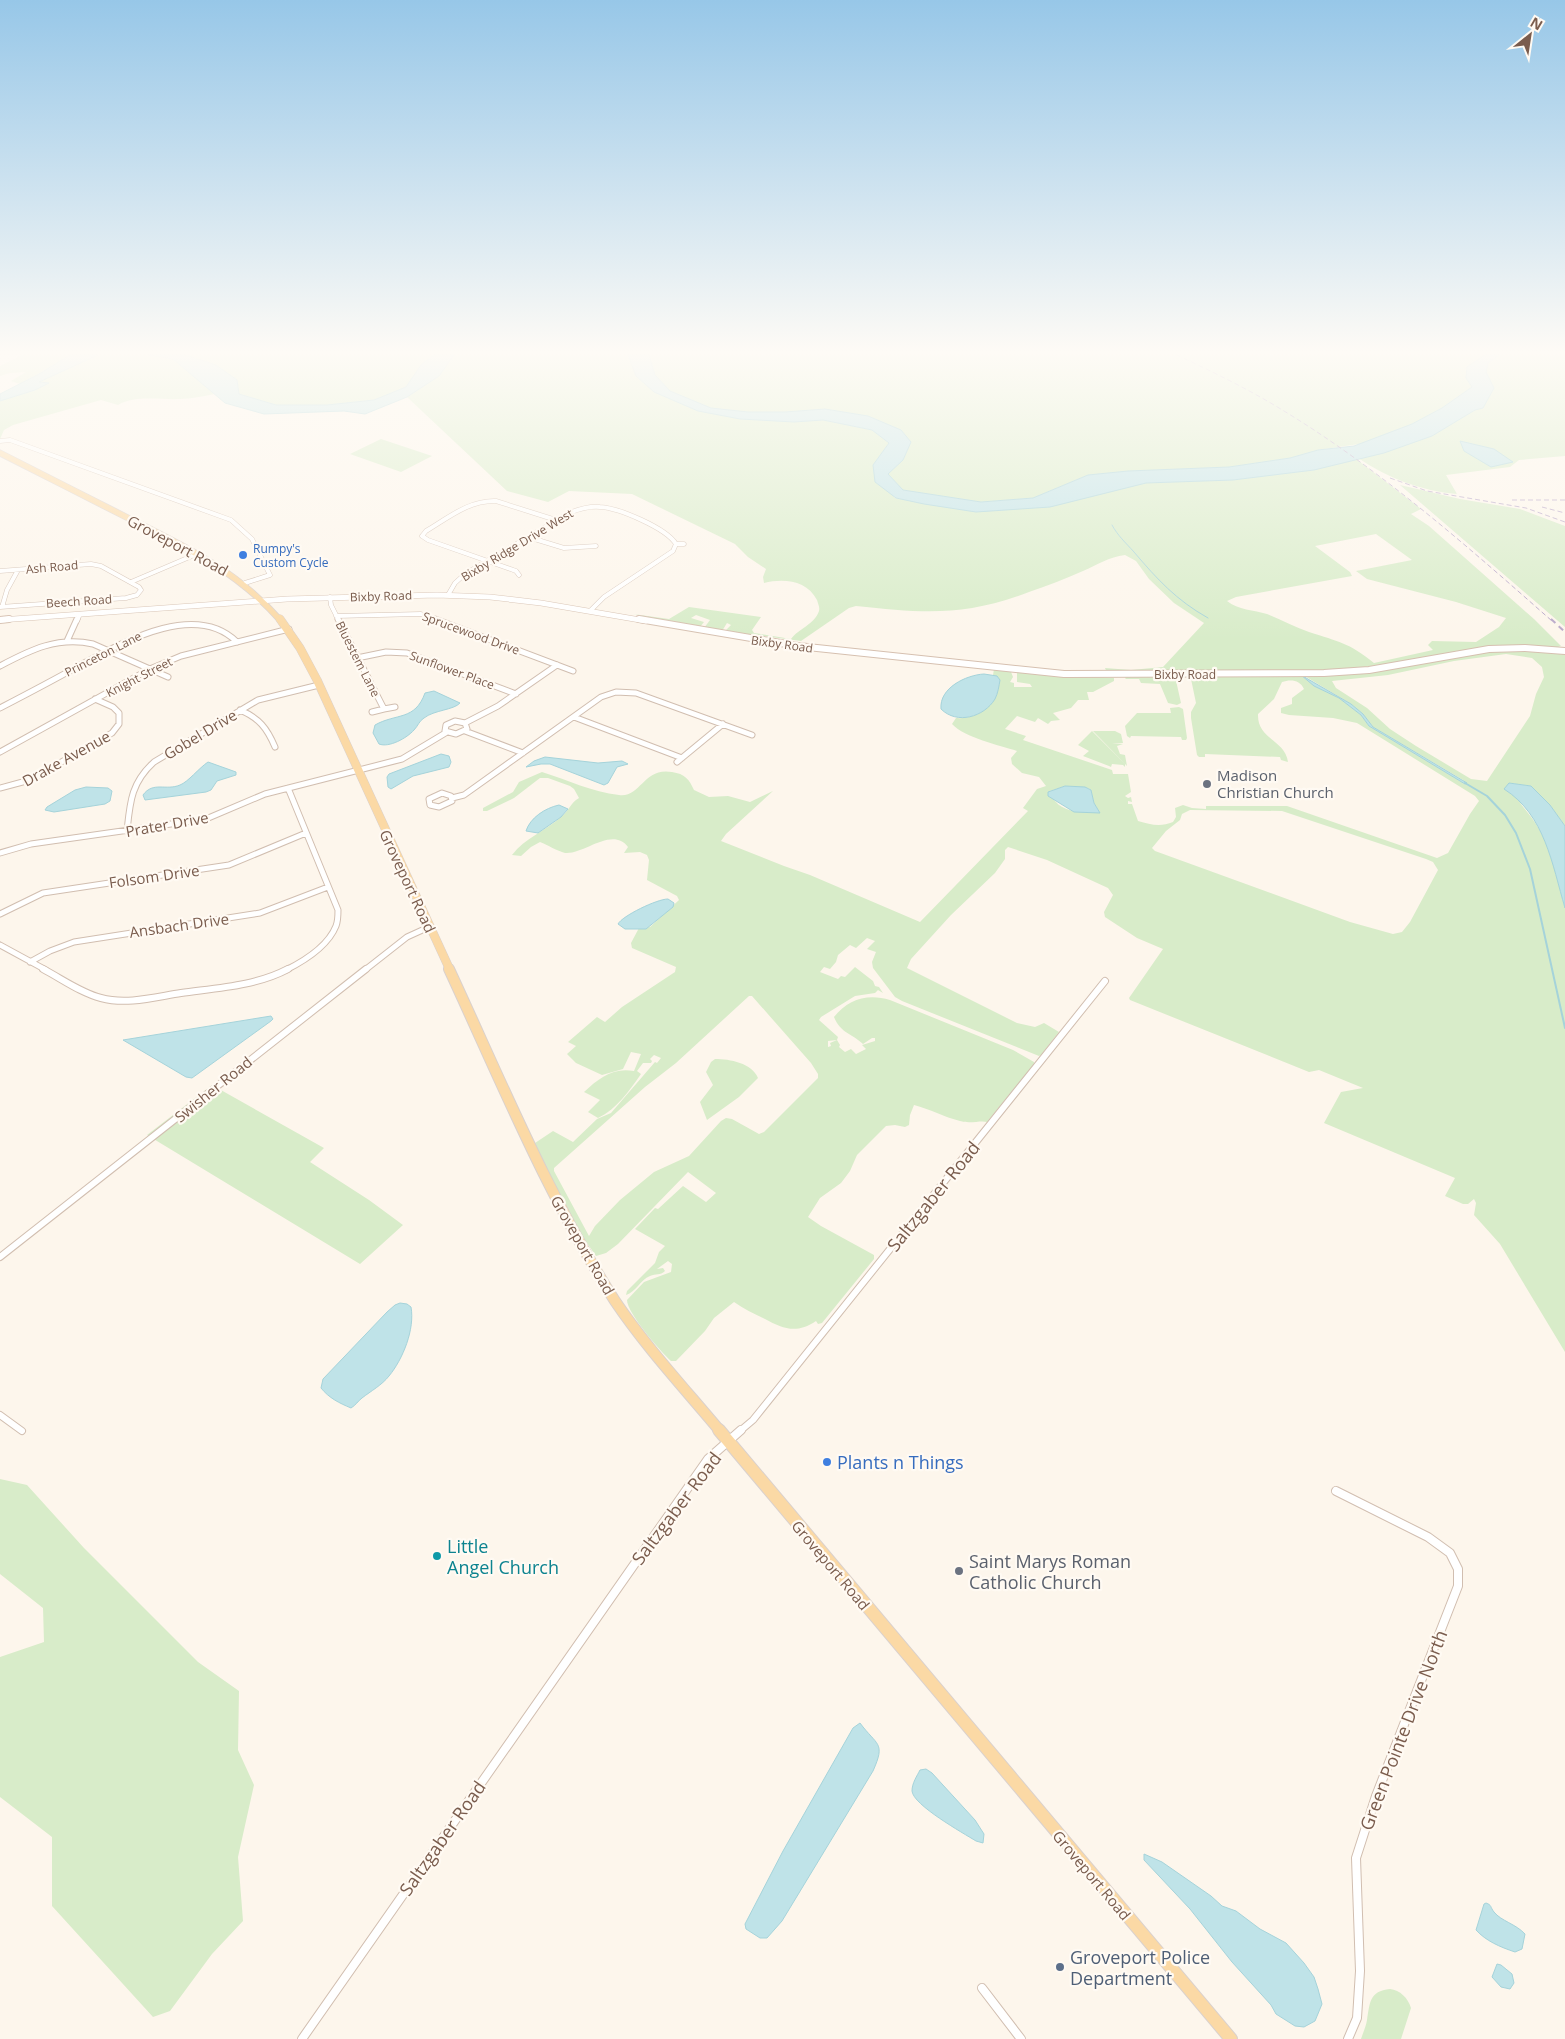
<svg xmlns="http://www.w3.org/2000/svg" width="1565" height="2039" font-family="'Open Sans',sans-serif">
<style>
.green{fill:#d8ecc9;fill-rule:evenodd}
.water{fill:#bfe3e8;stroke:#a5d3da}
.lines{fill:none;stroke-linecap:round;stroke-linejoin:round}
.stream-far1{stroke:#a5d3da;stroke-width:1}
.stream{stroke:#a5d3da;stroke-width:2}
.street-far3-casing{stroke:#d1beb0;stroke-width:5}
.street-far2-casing{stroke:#d1beb0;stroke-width:7}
.street-far1-casing{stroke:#d1beb0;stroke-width:8}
.street-casing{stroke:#d1beb0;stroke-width:10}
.secondary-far1-casing{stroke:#d6c0b0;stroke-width:6}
.secondary-casing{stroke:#d6c0b0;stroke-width:8}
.primary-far3-casing{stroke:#dad1cd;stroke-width:7}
.primary-far2-casing{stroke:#dad1cd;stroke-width:9}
.primary-far1-casing{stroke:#dad1cd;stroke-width:12}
.primary-casing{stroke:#dad1cd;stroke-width:14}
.street-far3{stroke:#fff;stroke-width:4}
.street-far2{stroke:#fff;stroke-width:5}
.street-far1{stroke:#fff;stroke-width:6}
.street{stroke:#fff;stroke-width:8}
.secondary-far1{stroke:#fff;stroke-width:5}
.secondary{stroke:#fff;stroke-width:6}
.primary-far3{stroke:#fbd9a5;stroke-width:5.5}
.primary-far2{stroke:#fbd9a5;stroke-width:8}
.primary-far1{stroke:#fbd9a5;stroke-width:10}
.primary{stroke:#fbd9a5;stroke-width:12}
.rail-far1{stroke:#b9a8c9;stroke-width:1;stroke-dasharray:5 3;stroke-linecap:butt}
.rail{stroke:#b9a8c9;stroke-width:2;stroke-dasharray:6 4.5;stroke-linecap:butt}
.shop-dot{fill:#3f7fe0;stroke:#fffaf3;stroke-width:2}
.worship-dot{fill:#6b7280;stroke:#fffaf3;stroke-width:2}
.culture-dot{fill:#0f9aa8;stroke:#fffaf3;stroke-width:2}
.service-dot{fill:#5c6f8a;stroke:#fffaf3;stroke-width:2}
.labels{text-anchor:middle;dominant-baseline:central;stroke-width:4.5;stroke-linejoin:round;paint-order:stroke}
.far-street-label{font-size:12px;fill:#7a5c4d;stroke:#fffaf3}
.far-shop-label{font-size:12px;fill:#366cbe;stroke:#fffaf3;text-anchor:start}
.street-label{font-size:15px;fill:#7a5c4d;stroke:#fffaf3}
.worship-label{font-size:15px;fill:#5b616d;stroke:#fffaf3;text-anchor:start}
.near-street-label{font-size:18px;fill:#7a5c4d;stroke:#fffaf3}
.near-shop-label{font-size:18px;fill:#366cbe;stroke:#fffaf3;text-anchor:start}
.near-culture-label{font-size:18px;fill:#0d838f;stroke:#fffaf3;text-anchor:start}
.near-worship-label{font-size:18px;fill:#5b616d;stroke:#fffaf3;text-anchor:start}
.near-service-label{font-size:18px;fill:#4e5e75;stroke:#fffaf3;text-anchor:start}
</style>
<rect width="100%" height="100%" fill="#fdf6ec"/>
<path class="green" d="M22,355h49l-51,29 -9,-3 15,-9 -16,1 -10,3v-10z
M98,355h50l25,4 42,35c-12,2 -24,5 -35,5 -20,1 -45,-4 -62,6l-17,-5 -88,25 -9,5 -4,9v-38l35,-11 13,-7 -11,-1z
M185,355h249l-13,10 -15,22 -32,13 -47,5h-51l-37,-11 -2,-14 -21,-15z
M454,355h174l8,21 18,16 86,27 54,3 29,-2 49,10 17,13 -16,22 22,33 81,14 128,-20 42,-9 87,-3 81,-10 41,-12 66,51 -10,5 18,12 105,93 27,27 -6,2 -66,-1 -105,19 -43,5 -234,2 -2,-5 26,2 32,-3 41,-44 -30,-20 -25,-24 -13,-18 -11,-6c-16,2 -28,10 -42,16 -18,8 -36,15 -54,21 -65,25 -106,21 -173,14l-7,2 -48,33 -76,-10 6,-6 -4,-2 -5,8 -18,-3 6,-8 -14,-5 -5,3 13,4 -4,5 -67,-13 36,5 20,-12 72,10 -9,13 2,3 37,6c7,-10 24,-15 28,-28 1,-4 -1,-7 -2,-11 -10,-20 -34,-22 -53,-17l-1,-6 3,-8 -18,-12 -13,-13 -103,-50 -63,-3 -21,11 -41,-11 -100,-94 32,-21zM1376,534l36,26 -56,11 11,8 89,23 50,16 -7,9 -23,15 -44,-1 -4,4 5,5 -59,13c-26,-21 -35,-21 -65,-31 -14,-5 -28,-12 -42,-18 -13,-4 -29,-4 -40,-13l9,-4 116,-21 -2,-4 -35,-26z
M649,355h916v101l-46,4 -9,7 -64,8 11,19c-36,-3 -69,-16 -99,-36l16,-3 -15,-11 -41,6 -28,8 -61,9 -101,4 -40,4 -55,23 -52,4 -78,-12 -15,-16 15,-14 8,-18 -10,-12 -33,-14 -43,-7 -40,3h-37l-37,-4 -41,-17 -15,-16z
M381,439l51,17 -31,16 -51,-18z
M1400,485l60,14 60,10 45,17v101z
M1501,649l64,3v174l-15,-21 -19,-19 -22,-3c6,17 21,30 30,46 14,25 18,52 26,79v444l-65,-108 -26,-29 2,-12 -2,-4 -6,5h-5l-18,-8 10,-18 -131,-55 17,-31 22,-4 -44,-18 -10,2 -179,-72 -1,-2 34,-49 -26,-11 -32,-21 -1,-5 9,-17 -5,-7 -61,-28 -39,-13 -3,3v9l-10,14 -44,42 -40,44 -4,9 110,55 18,4 9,-4 15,9 -18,23 -2,1 -137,-55 -7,-4 -22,-29 -1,-6 4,-10 -9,-3 8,-8 -8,-3 -11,10 -6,-3 -12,10 -2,7 -6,7 -6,-2 -4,5 18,7 3,-3 4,1 10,-10 18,14 2,5 4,1 4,6 -5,-3 -3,3 -20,3 -34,21 -2,3 19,17 -1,3 -9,1v6l3,-1 -1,-3 7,-3 3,5 -1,2 6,5 6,-3 5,5 10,-5 -4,-4 13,-4v-3h-3l-9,6c-10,-10 -23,-11 -29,-27 14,-18 34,-24 56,-17l123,50 21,12v2l-47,58c-6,-2 -17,2 -27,-1 -16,-4 -30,-12 -46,-16l-4,10 -1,10 -4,2 -10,-2 -9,1 -29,29 -7,16 -9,12 -21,15 -12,19 13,9 53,29v4l-52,64 -4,1 -2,-3c-19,13 -33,8 -51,-2 -11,-5 -21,-10 -31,-17l-20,16 -9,13 -29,30h-5c-10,-9 -44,-48 -44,-61l17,-18 27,-10 1,-8 -4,-3 -11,8 6,-1 2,3c-5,5 -9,2 -15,5 -10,4 -14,16 -24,19l1,-4 28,-28 4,-11 6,-6 -30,-17 20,-21 3,1 25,-23 23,16 10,-9 -28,-21 -70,72 -12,9 -10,3 -16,-23 -45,-85v-5l18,-12 20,11 24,-23 14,-6 44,-51 2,1 4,-5 -7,-3 -4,4 2,2 -1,2h-8l-6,8 4,3c-12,17 -24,35 -43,44l-10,-6 12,-12 -16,-8c15,-14 29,-25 50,-21l7,-17 -10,-2 -8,17 -21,6 -26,-12 -9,-9 9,-8 -8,-4 29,-25 8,5 17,-15 53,-35 1,-5 -44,-19 -1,-5 8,-15 11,-1 29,-27 -2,-4 -30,-16 2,-20 -2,-5 -7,-3 -16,1 4,-6c-16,-21 -44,8 -63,6 -8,-2 -17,-8 -25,-11l-9,5 -10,9 -9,-1c13,-17 33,-24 49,-38 8,-6 9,-14 18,-19l-5,-9 -4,-3 -22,-8h-8l-26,20 -27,13h-4v-3l30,-16 6,-10 23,-10c26,8 50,20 77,23 22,3 24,-28 53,-23 13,2 17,7 22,18l15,7 19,-1 22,6 23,-11 -47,43 -5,7 63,25 26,9 110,47 108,-111 -5,-3 14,-19 9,-3 -7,-9 -17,-4 -10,-9 -1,-6 6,-7c-18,-6 -52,-13 -65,-27l4,-6c23,2 47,-17 42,-41l-5,-2 1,-6 17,3 2,5 -3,5 4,1v4h18l-2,-3 -13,-2v-10l97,6v3l-21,11h-6l2,8h-11l-7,8 -18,5 7,7 -9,1 -3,3 -10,-6 -3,4 -18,-6 -12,13 21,7 -3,4 89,30 1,4h15l3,18 -6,4 3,2 3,-1 1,5 -4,-1v3h4l6,17c13,4 23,6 35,1l3,-5 -1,-9 8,-3 9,3 14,1v-3h81l150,52 11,-5 22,-39 9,-13 -4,-5 -118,-73 -24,-5 -44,-3 -8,-2v-5l11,-4v-6l12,-9c-4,-9 -13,-10 -22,-7l-8,17 -16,15c-1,26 27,25 30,48l-7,-2 -1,-3 -75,-3v3h-6l-2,-2 -6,-37v-6l5,-9 -5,-24 3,-3 107,-1 13,11 25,12 22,17 8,11 96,58 -2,-4 -90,-53 -10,-13 -12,-10 -48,-29zM1506,654l26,4 10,9 2,10 -8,17 -6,22 -43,65 -16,-2 -55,-33 -26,-17 -23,-21 -31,-20 -4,-7 56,-6 66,-14zM1065,786l23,2 3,2 3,13 5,8c-12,2 -34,2 -43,-9 -3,-2 -4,-8 -6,-11zM1190,810l92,1 144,48 7,3 5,8 -28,52 -8,10 -9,2 -43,-12 -195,-71 -3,-3 14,-17 14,-11 2,-6zM749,996h3l59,67 7,11v4l-54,54 -5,2 -27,-15 -6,-1 -5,3 -32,35 -35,16 -34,28 -25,26 -6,10 -35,-65v-3l91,-81 31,-24z
M1126,676h49l6,27 -4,2 -9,-2 -8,-19 -19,-1 -2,-4h-13l-1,-1z
M1179,707l4,2 4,29 -1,2h-4l-1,-3 -50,-1 -1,2 -3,-2 -2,-10 12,-13h34l-1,-5z
M1092,731l33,33v3l-2,-2 -11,-1 -1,3 -2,-1 -26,-10 6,-5 -11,-6z
M1093,731h22l6,3 2,9h-11l11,1 -6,2 3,8 5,1 2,11z
M715,1059c15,0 37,4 43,19l-19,19 -32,23 -7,-18 13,-17 -7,-13 5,-10z
M212,1085l112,63 -14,14 59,38 34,25 -43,39 -213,-129z
M0,1479l27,6 57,63 114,114 41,29 -1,59 16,35 -16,72 5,64 -31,33 -42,57 -17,6 -101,-111v-69l-52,-40v-140l44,-15 -1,-34 -43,-34z
M1390,1989c10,1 18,9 21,19l-10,31h-40c2,-6 5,-13 6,-19 3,-17 2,-29 23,-31z"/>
<path class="water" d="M70,355h28l-59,27 10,1 -14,7 -35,11v-7l39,-20z
M148,355h37l31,10 21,15 2,14 37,11h51l47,-5 32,-13 15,-22 13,-10h20l-15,21 -32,21 -42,17 -21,-3 -80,3 -39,-11 -52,-44z
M628,355h21l6,20 15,16 41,17 37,4h37l40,-3 43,7 33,14 10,12 -8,18 -15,14 15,16 78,12 52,-4 55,-23 40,-4 101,-4 61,-9 28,-8 36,-4 58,-22 30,-16 30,-21 -6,-9 1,-11 18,-12h14l-11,8 -2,9 8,16 -11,20 -8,2 -43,26 -48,17 -70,17 -81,10 -87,3 -96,24 -74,5 -52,-8 -28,-6 -21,-16 -2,-17 16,-22 -17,-13 -49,-10 -29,2 -54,-3 -42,-8 -44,-19 -18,-16z
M1460,441l34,8 19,13 -22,5 -27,-16z
M984,674l13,2 3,4c-1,6 -2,13 -5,19 -11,18 -38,26 -54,10 -2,-21 25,-34 43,-35z
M1301,675l50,29 12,10 10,13 94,56 -2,1 -96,-58 -8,-11 -22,-17 -25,-12z
M434,691l26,12c-6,7 -26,7 -36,15 -5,3 -6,8 -10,12 -7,8 -25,18 -35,14l-6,-11 2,-8c21,-12 40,-4 50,-32z
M441,754l8,2 2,6 -2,5 -36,9 -22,13 -3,-2 -1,-10 2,-3z
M545,757l53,6 24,-2 6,3 -11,3 -9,16 -4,2 -54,-21h-9l-15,3 8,-6z
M208,762l28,10v3l-19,6 -6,9 -5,2 -61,8 -2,-5c10,-14 23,-4 37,-10 8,-3 19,-17 28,-23z
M1509,783l22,3 19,19 15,21v82c-13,-44 -20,-93 -61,-119z
M1065,786l20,1 6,3 3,13 6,10 -26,-1 -26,-16v-4z
M86,787l22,1 4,3 -2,10 -5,3 -51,8 -9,-2 2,-3 28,-17z
M559,805l9,4 -7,8 -23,16 -12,-2c4,-13 19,-23 33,-26z
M668,899l6,4 -1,4 -27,22h-21l-7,-5c4,-8 39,-25 50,-25z
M271,1016l2,3 -2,2 -79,57 -6,-1 -63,-37z
M400,1303l7,1 4,3c4,22 -8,52 -22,69 -7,9 -18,15 -27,22 -4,3 -6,7 -11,10 -12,-5 -22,-10 -30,-20l2,-9 64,-67 8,-7z
M860,1723c17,23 26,19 13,48l-91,150 -15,17h-7l-14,-9 -1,-5 38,-73 70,-123z
M926,1769l6,4 43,47 9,14 -1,9 -7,-2c-13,-8 -63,-36 -64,-50 0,-8 5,-15 8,-21z
M1144,1854l18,8 49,34 11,10 14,5 24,18 26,14 18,20 10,14 4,12 4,15 -7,17 -11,6 -9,-1 -19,-12 -5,-9 -39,-43 -42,-53 -46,-49z
M1486,1903c6,2 4,4 8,9 7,9 22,12 31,22l-3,15 -7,3c-15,-5 -29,-11 -39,-22l8,-26z
M1497,1964l4,1 11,9 2,9 -4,6 -9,-2 -9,-10z"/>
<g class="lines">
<path class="stream-far1" d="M1112,525c6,11 13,17 22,27 23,27 42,48 74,66"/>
<path class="stream" d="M1465,783l22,13 18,19 11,18 14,36 35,159"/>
<g class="street-far3-casing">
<path id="street-far3" d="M0,441l10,-1 221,80 21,19 18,36 -25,8
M422,536l4,-5c22,-13 43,-31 70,-30l60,19
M422,536l6,4 88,31 3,4
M528,537l36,11 32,-2
M676,544h8
M0,571l91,-7 10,2 38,21 2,3 -4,5 -11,3 -126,9
M131,582l68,-29
M448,595l7,-12 10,-9 104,-61c10,-4 20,-7 31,-6 19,1 66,21 76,37l-3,7 -69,46 -14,14
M330,597l1,8 8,16
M2,607l5,-17 11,-20
M336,616l85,-2 18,7
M77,621l3,-7"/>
</g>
<g class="street-far2-casing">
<path id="street-far2" d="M338,619l46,90 11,-2
M435,619l138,52
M67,641l10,-22
M357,658l29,-6 21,1 109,41
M0,666c30,-16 58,-30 93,-22l75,33
M0,708c25,-13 50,-26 75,-40 42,-22 118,-69 162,-26
M240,710c19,8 27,18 35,37
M372,712l12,-3
M574,717l108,41
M455,721l10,2 2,6 -11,5 -11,-3 1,-6z
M465,723l33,-17 59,-41
M465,731l58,22
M0,752l150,-83 31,-13 108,-27
M677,762l46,-38
M0,788l30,-8 82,-47 7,-9v-11l-6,-6 -18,-8
M442,793l9,3 1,5 -13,6 -9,-2 -1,-6z
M452,798l12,-3 137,-98 15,-5 20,1 116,42
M127,831c3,-29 4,-48 27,-69l104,-62 61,-15
M0,853l31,-9 175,-25 59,-25 137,-35 45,-27
M0,914l43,-21 186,-28 77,-32
M0,945l46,25
M30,962l20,-11 24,-9 186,-29 68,-26
M286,970c18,-9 42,-24 50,-44 2,-5 2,-11 2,-16l-50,-122
M365,970l42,-33 22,-10"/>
</g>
<g class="street-far1-casing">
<path id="street-far1" d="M43,969c19,10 38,24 58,29 26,7 54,-1 80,-5 36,-5 75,-7 107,-24
M0,1257l366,-288
M0,1415l22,16
M740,1431l13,-11 352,-439"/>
</g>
<g class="street-casing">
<path id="street" d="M1336,1491l92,46 22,16 8,16v17l-82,210 -20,62 4,113 -3,47 -9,21
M982,1988l39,51
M302,2039l406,-580 33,-29"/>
</g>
<g class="secondary-far1-casing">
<path id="secondary-far1" d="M0,620l287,-21 150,-4 53,2 51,6 105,18"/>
</g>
<g class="secondary-casing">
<path id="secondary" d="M639,619l159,27 266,28 260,-1 45,-3 120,-21 36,-1 40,3
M0,620l9,-1"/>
</g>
<g class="primary-far3-casing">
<path id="primary-far3" d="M0,453c43,22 87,44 130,66 58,29 107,52 151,102"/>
</g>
<g class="primary-far2-casing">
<path id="primary-far2" d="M280,619l20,29 17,32 133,290"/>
</g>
<g class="primary-far1-casing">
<path id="primary-far1" d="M449,969c52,112 99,228 166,332 31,46 70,88 105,130"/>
</g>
<g class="primary-casing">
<path id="primary" d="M719,1430l512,609"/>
</g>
<use href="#street-far3" class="street-far3"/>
<use href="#street-far2" class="street-far2"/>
<use href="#street-far1" class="street-far1"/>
<use href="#street" class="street"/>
<use href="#secondary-far1" class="secondary-far1"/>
<use href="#secondary" class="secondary"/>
<use href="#primary-far3" class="primary-far3"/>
<use href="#primary-far2" class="primary-far2"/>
<use href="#primary-far1" class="primary-far1"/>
<use href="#primary" class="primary"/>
<path class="rail-far1" d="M1177,355c36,17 73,35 107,56 97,59 183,135 268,210
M1390,478l37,13 99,17 39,14
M1512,500h53
M1542,507l23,6"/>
<path class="rail" d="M1551,619l14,13"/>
</g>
<linearGradient id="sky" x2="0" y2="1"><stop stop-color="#97c7e8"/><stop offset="0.55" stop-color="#fefbf6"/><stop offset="1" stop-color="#fefbf6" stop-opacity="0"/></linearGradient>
<rect width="1565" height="640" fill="url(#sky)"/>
<g class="shop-dot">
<circle cx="243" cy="555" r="5"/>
<circle cx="827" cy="1462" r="5"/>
</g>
<g class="worship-dot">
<circle cx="1207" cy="784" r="5"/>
<circle cx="959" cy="1571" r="5"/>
</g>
<circle class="culture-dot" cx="437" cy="1556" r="5"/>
<circle class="service-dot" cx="1060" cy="1967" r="5"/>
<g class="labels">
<g class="far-street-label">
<text transform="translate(517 545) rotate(-31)">Bixby Ridge Drive West</text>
<text transform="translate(52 567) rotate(-5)">Ash Road</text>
<text transform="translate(381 596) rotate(-2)">Bixby Road</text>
<text transform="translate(79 601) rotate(-4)">Beech Road</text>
<text transform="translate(471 633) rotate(20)">Sprucewood Drive</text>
<text transform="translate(782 644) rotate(8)">Bixby Road</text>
<text transform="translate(103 654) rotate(-27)">Princeton Lane</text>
<text transform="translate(358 659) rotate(63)">Bluestem Lane</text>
<text transform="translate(452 670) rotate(20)">Sunflower Place</text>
<text x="1185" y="674">Bixby Road</text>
<text transform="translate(139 677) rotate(-27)">Knight Street</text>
</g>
<g class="far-shop-label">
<text x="253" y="548">Rumpy's<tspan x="253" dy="14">Custom Cycle</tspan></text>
</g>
<g class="street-label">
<text transform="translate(178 545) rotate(28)">Groveport Road</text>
<text transform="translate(200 734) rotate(-31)">Gobel Drive</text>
<text transform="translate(66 758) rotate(-29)">Drake Avenue</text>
<text transform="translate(167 824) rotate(-10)">Prater Drive</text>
<text transform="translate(154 876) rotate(-8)">Folsom Drive</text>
<text transform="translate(408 881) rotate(65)">Groveport Road</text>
<text transform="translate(179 925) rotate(-8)">Ansbach Drive</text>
<text transform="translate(213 1089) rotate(-39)">Swisher Road</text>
<text transform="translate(583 1245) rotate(60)">Groveport Road</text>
<text transform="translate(831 1565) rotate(50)">Groveport Road</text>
<text transform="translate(1092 1875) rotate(50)">Groveport Road</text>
</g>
<g class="worship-label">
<text x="1217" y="775">Madison<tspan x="1217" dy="17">Christian Church</tspan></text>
</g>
<g class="near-street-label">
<text transform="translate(933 1196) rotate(-51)">Saltzgaber Road</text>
<text transform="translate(676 1508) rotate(-53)">Saltzgaber Road</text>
<text transform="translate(1403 1730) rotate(-69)">Green Pointe Drive North</text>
<text transform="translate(442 1838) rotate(-55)">Saltzgaber Road</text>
</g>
<g class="near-shop-label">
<text x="837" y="1462">Plants n Things</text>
</g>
<g class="near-culture-label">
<text x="447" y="1546">Little<tspan x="447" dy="21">Angel Church</tspan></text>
</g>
<g class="near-worship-label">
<text x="969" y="1561">Saint Marys Roman<tspan x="969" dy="21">Catholic Church</tspan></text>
</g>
<g class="near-service-label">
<text x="1070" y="1957">Groveport Police<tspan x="1070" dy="21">Department</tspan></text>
</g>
</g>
<g transform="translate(1530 35) rotate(30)" stroke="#fffaf3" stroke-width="4" paint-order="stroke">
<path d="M0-4L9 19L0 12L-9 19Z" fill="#7a5c4d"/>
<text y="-8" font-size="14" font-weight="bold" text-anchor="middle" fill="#7a5c4d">N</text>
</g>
</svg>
